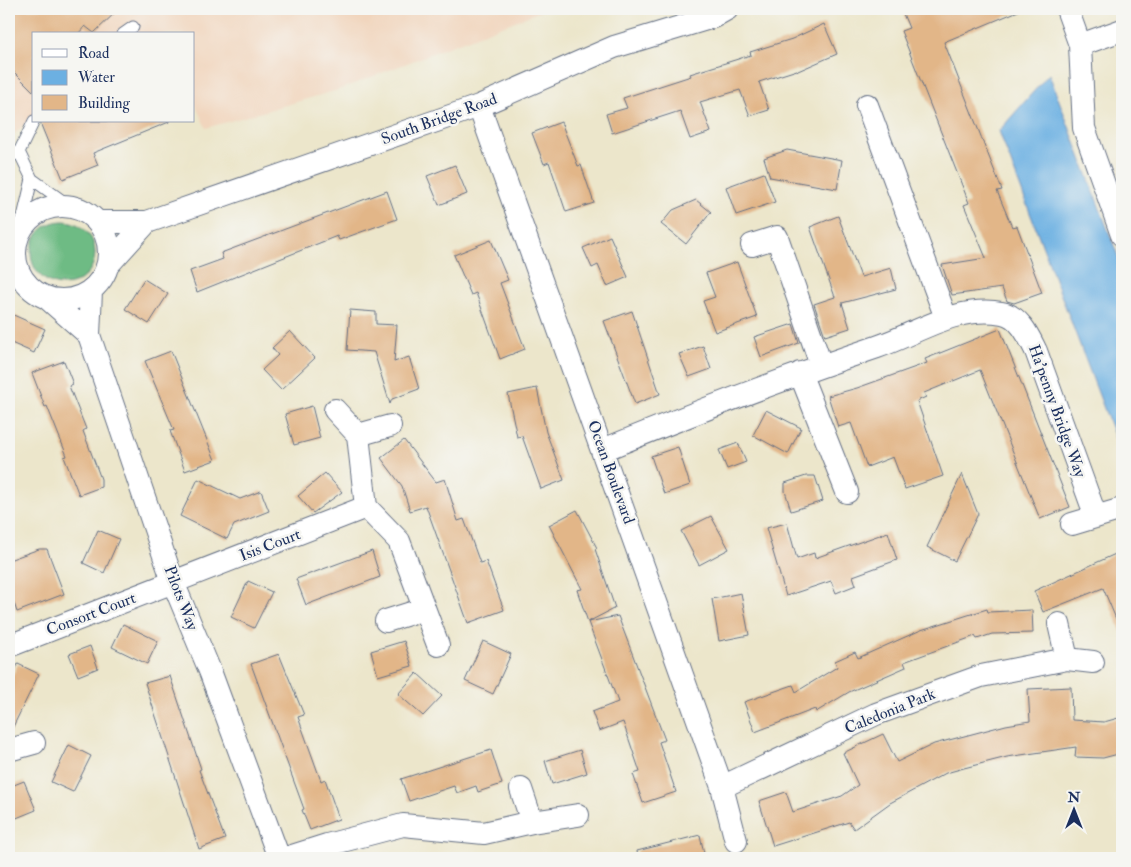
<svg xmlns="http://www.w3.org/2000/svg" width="1131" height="867" font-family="'IM FELL Double Pica',serif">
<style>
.built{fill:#f1d5bd}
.forest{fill:#6ebb84;stroke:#447571}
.water{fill:#6cb0e2;stroke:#4470a0}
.building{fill:#e2b688}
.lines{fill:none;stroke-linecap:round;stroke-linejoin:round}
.lane-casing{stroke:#646f84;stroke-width:13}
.street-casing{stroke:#646f84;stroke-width:24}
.lane{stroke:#fff;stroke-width:11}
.street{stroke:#fff;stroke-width:22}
.labels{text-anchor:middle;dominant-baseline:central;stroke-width:5;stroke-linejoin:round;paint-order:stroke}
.street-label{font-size:16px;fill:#1b2f5e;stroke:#f6f6f2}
</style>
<rect width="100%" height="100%" fill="#f6f6f2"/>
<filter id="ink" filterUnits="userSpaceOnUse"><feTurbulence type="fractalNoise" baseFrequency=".02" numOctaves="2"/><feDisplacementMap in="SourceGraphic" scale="10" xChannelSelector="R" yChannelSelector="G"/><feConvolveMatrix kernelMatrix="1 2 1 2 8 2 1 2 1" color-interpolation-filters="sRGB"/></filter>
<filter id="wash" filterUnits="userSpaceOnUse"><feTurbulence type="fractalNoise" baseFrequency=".0096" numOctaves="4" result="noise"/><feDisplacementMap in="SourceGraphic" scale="20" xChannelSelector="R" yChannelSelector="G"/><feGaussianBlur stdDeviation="1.12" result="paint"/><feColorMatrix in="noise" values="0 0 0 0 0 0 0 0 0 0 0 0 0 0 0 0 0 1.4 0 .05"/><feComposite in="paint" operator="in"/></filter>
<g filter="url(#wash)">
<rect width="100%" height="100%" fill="#ece6cb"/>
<path class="built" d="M9,9h537l-208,81 -132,38 -12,-26v-68h-160v83l-25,21z"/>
<path class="forest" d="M31 253a32 32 0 1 1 64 0a32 32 0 1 1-64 0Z"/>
<path class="water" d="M1049,74l73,193v189l-123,-325z"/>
<g id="blocks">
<path class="building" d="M9,9h110l-25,24 -9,-7 -7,8h-44v58l-25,-25z
M901,9h122l-79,33 58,148 -5,1 15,36 5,-1 25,67 -28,10 -7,-2 -5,-13 -50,7 -10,-30 44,-7 -22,-53 5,-2 -68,-172 8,-3z
M824,24l13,30 -39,17 -1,-1 -38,12 10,28 -19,6 -10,-26 -40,12 11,30 -21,7 -10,-28 -68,22 -6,-19 21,-6 -4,-10 68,-22 -1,-2 61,-19 -1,-3 42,-13z
M41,121h128v1l-76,31 5,12 -35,14 -22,-54z
M561,122l17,44 3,-1 13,38 -28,9 -17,-50 -5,2 -12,-31z
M787,150l55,10 -5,29 -67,-12 -6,-19z
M455,165l12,29 -28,11 -12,-29z
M764,173l11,29 -39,13 -10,-28z
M387,191l10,28 -58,21 -2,-4 -140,56 -7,-21 33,-12 -2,-6z
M696,200l15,12 -25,32 -25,-20 12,-14z
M838,216l23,61 30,-9 5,21 -54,14 8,25 -25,8 -11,-32 21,-7 -25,-70z
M610,236l18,41 -21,9 -9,-21 -6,3 -9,-20z
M491,240l17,40 -8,3 25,66 -25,10 -24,-66 -5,2 -17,-40z
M737,262l20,55 -42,15 -12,-31 12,-4 -9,-24z
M144,279l24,15 -19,30 -24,-15z
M350,310l26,2v12l21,1 -3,37 15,-5 10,32 -27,10 -2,5 -16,-52 -27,-2z
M632,311l28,83 -25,10 -31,-83z
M9,313l36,16 -11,24 -25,-11z
M793,324l6,19 -38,14 -7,-20z
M1000,329l70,178 -30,12 -60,-149 -56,23 2,4 -9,4 26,75 -38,13 -12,-32 -26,10 -16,-44 -13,4 -10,-31 29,-8 70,-25 -2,-4z
M290,331l25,27 -34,32 -19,-20 16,-15 -6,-7z
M703,346l8,23 -22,8 -10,-23z
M171,351l44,109 -30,11 -15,-40 4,-1 -29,-69z
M64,361l9,23 -4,2 17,43 -3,2 18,48v8l-22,8 -15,-38 3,-1 -20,-50 -2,1 -13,-34z
M537,388l9,44 18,48 -23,9 -19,-53 -5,1 -9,-43z
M312,406l8,32 -26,7 -9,-31z
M766,410l35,18 -13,26 -35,-19z
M404,440l32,42 9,-3 13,42 6,-2 16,44 6,-2 18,49 -36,13 -42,-117 -16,5 -8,-25 -21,-28z
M738,443l8,19 -19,7 -8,-19z
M678,447l12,38 -26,9 -13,-38z
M325,473l17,19 -29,21 -15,-17z
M962,474l16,40 -23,47 -28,-14z
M806,476h9l8,25 -32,10 -6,-20v-8z
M198,479l42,20 21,-8 8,20 -35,14 -7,14 -47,-23z
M577,510l20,38 -2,1 20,59 -27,14 -11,-32 5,-1 -33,-64z
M711,516l18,33 -30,16 -18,-34z
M787,523l10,36 17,-6 1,5 73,-26 9,28 -44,16 3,9 -20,8 -5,-12 -45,15 -20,-68z
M98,530l21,9 -15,34 -21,-10z
M39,549h8l17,45 -47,18 -8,-24v-28z
M372,551l8,26 -74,28 -10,-26z
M1122,551v82l-19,-45 -60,24 -9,-21z
M248,581l24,11 -18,36 -23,-11z
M741,593l8,42 -30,6 -7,-42z
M987,609l1,3 44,-2 1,23 -41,1 -15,5 -2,-3 -71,26 2,5 -57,25 -33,20 -1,-3 -60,23 -11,-30 49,-17 3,7 41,-25 -2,-6 20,-9 3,6 63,-28z
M618,616l47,124 -6,2 17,50 -33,11 -10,-29 7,-2 -17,-50 -24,9 -7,-19 26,-10 -30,-80z
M123,624l35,17 -11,23 -35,-17z
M404,641l8,25 -34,10 -7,-25z
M483,641l28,13 -18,40 -28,-13z
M90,646l8,22 -20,8 -9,-22z
M279,654l25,61 -6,2 23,64 4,-2 14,40 -29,11 -8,-20 2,-1 -53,-145z
M18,664l21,10 -30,61v-53z
M417,673l25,23 -19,20 -25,-22z
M170,676l31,93 -2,1 26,69 -26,10 -54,-166z
M1071,687l1,33 32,2 18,-5v36l-19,5 -28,-1 1,-10 -69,10 -43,11 -18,5 -56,30 -36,26 -5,-7 -76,24 -14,-45 27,-9 7,20 49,-16 16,-11 -15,-32 40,-19 14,28 37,-18 72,-19 24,-4 -2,-32z
M69,745l22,11 -18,36 -22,-10z
M491,750l11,34 -24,8 -2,-6 -19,7 -3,-7 -45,15 -8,-22z
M580,750l7,23 -35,11 -7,-23z
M24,781l12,29 -22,9 -5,-14v-18z
M700,835l5,23h-67l-1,-7z"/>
</g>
</g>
<g filter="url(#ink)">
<use href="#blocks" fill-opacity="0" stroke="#646f84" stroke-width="1"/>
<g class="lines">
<g class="lane-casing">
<path id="lane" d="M123,34l10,-7
M19,152l13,27 39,28
M9,157l10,-5 15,-31
M19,234l13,-55"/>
</g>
<g class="street-casing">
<path id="street" d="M1067,9l13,36 4,83 38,107
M1080,45l42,-15
M867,105l79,213
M479,106l243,681 14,54
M15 253a47 47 0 1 1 94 0a47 47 0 1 1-94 0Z
M98,222h49l332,-116 135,-59 99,-30 14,-8
M752,245l25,-8 44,128
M108,265l39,-43
M91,291l-2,44 84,247 37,89 69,187
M47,298l42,37
M800,373l47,119
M335,410l23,25 32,-9
M358,435l8,72 33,34 39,104
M603,450c91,-37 181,-72 274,-103 41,-14 79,-42 125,-34 18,3 27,24 34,38l60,166
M1072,524l50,-15
M386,621l38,-12
M1059,624l8,35
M9,646l357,-139
M9,750l25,-7
M722,787l154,-73 105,-38 86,-17 26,3
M521,789l11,33
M286,858l41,-13 76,-20 81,8 48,-11 46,-7"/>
</g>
<use href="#lane" class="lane"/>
<use href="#street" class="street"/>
</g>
</g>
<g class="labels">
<g class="street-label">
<text transform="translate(439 119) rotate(-20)">South Bridge Road</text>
<text transform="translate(1057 411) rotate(70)">Ha'penny Bridge Way</text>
<text transform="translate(611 472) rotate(70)">Ocean Boulevard</text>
<text transform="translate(270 545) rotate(-21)">Isis Court</text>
<text transform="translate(181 598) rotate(69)">Pilots Way</text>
<text transform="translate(91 614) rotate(-21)">Consort Court</text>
<text transform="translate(890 711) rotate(-22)">Caledonia Park</text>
</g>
</g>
<rect width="1131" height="867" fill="none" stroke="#f6f6f2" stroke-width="30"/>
<rect x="32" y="32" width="162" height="90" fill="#f6f6f2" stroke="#9ea6b7"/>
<rect x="42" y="49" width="25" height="8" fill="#ffffff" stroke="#9ea6b7"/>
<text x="78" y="58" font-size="15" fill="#1b2f5e">Road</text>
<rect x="42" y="70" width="25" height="15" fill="#6cb0e2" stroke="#9ea6b7"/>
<text x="78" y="82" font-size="15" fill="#1b2f5e">Water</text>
<rect x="42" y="95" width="25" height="15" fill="#e2b688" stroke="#9ea6b7"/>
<text x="78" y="108" font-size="15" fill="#1b2f5e">Building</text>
<g transform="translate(1074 810)" stroke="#f6f6f2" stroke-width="4" paint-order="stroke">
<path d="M0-4L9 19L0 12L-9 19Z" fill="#1b2f5e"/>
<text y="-8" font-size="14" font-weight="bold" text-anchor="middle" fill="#1b2f5e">N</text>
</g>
</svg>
